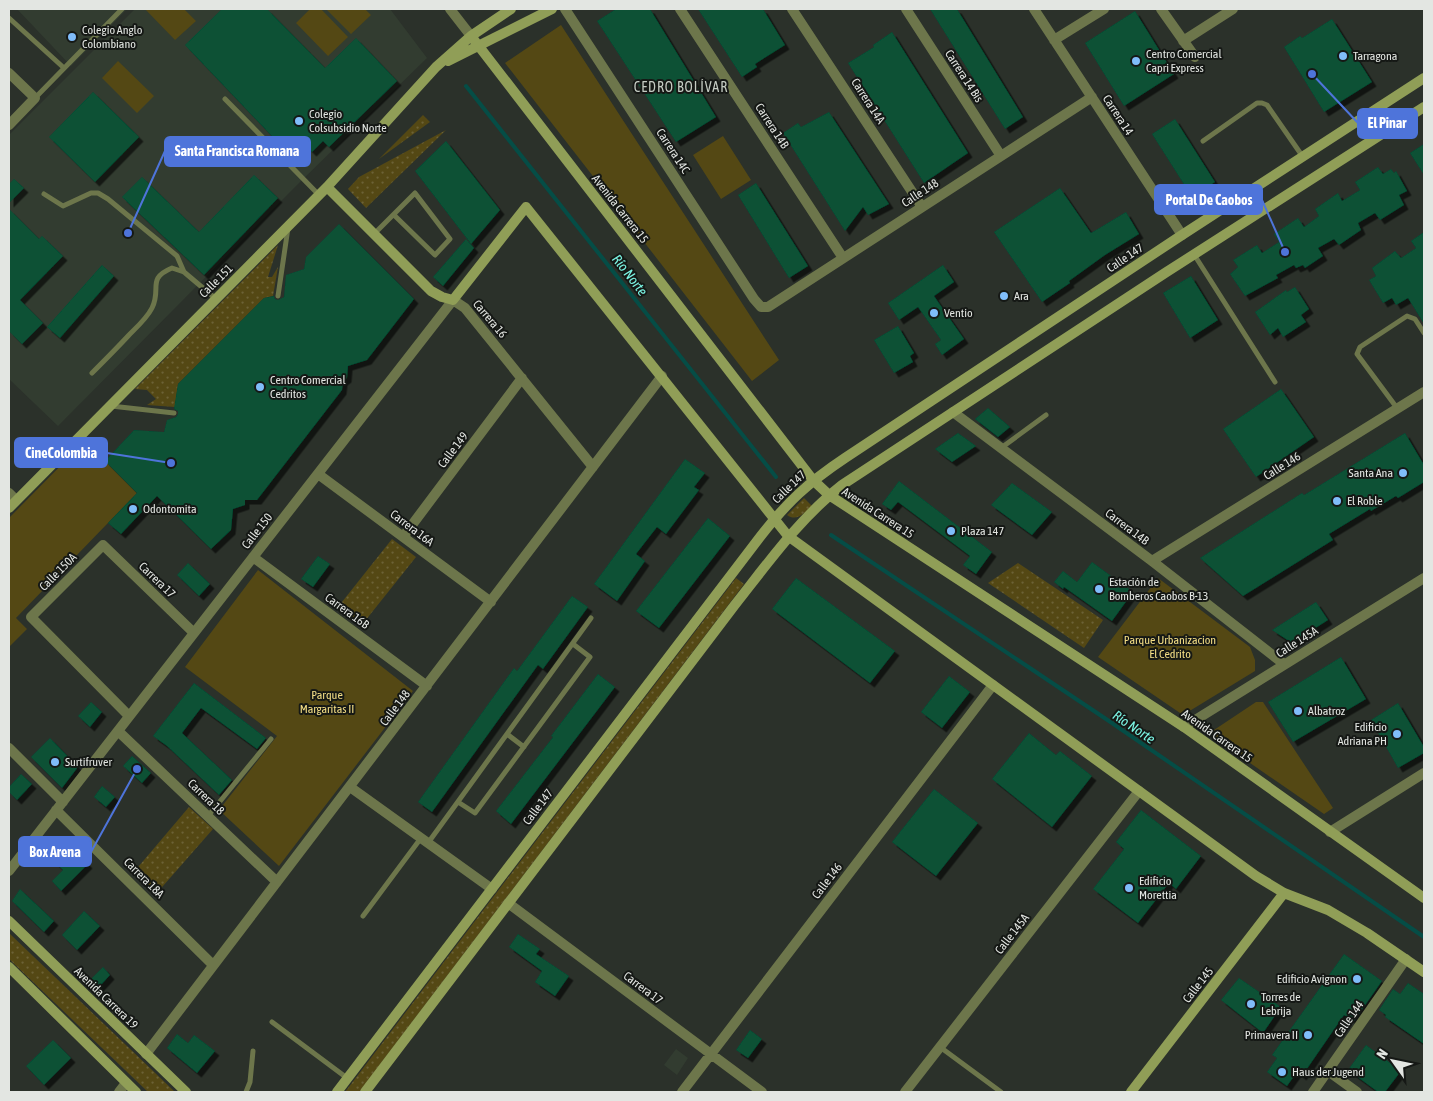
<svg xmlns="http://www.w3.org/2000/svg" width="1433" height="1101" font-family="'Asap Condensed',sans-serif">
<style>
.built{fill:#323c30}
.grass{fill:url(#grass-dots)}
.green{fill:#544814}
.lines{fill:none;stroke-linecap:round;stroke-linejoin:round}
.stream{stroke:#054d46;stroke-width:4}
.building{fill:#075136;filter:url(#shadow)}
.lane{stroke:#6d764b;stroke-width:5}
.street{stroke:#6d764b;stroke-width:10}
.secondary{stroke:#909e57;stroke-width:10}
.poi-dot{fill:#80bdfa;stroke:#151815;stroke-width:2}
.labels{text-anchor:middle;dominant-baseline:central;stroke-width:4;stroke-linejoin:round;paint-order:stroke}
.poi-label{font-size:12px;fill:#e3e6e2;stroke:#151815;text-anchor:start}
.street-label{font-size:12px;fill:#e3e6e2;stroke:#151815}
.park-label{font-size:12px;fill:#f4de85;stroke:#151815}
.neighbourhood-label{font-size:14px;letter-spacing:1px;fill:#c5ccc3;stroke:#151815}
.water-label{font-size:14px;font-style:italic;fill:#7bf4e3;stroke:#151815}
.leader{fill:none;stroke:#4e74da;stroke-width:2}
.callout-dot{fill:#4e74da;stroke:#151815;stroke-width:2}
.callout{fill:#4e74da;stroke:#4e74da;stroke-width:2}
.callout-label{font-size:14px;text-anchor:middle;font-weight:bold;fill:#fff}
</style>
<defs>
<pattern id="grass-dots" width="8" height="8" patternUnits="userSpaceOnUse" patternTransform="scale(1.25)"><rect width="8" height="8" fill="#544814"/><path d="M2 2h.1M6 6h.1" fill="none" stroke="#6c6236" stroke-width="1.8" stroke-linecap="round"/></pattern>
<filter id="shadow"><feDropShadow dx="4.5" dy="4.5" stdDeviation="0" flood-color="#0009"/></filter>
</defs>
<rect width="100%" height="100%" fill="#2b312a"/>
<path class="built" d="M17,9h110l-56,57z
M135,9h255l37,49 -129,126 -240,242 -49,-47v-244z
M676,1049l12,9 -11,17 -13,-10z"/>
<path class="grass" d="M423,115l7,7 -51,37z
M446,130l-80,78 -18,-19 11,-12z
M278,245l-10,32h4l6,-10 -5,29 -9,2 -86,86 -3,23 -28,-2 9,-6 -9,-9 -12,-1z
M804,498l8,8c-8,7 -15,16 -25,9z
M392,539l24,18 -55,69 -23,-19z
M1018,563l85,57 -19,28 -96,-65z
M736,578l8,6 -385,508h-14z
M189,807l24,22 -57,65 -23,-21z
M9,933l166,159h-27l-139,-133z"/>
<path class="green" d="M145,9h39l12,12 -21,19z
M310,9h11l27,28 -20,19 -32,-33z
M326,9h39l6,6 -20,19z
M561,25l218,335 -27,21 -247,-318z
M118,61l36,35 -17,17 -35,-35z
M723,136l28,44 -30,19 -28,-44z
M81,445l24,16 32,32 -121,125 11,11 -18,18v-129z
M258,570l155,121 -134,175 -60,-56 58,-74 -92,-69z
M1158,578l92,69 5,13v11l-72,44 -85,-58z
M1256,702h7l70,106 -9,6 -116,-80z"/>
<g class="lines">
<path class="stream" d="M466,86l310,391
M831,535l278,186 315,216"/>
</g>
<path class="building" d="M222,9h45l58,59 31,-30 41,43 -68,66 -6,-6 -11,11 -13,-13 -13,12 -101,-106z
M616,9h34l66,108 -40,25 -79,-121z
M698,9h65l22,36 -30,19 2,3 -15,10z
M930,9h27l66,108 -18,12z
M1135,11l39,63 -50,32 -39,-63z
M1332,19l40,63 -48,30 -40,-65 16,-11 2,2z
M892,32l76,121 -44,30 -76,-120 26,-16 -1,-2z
M93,92l46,45 -44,45 -46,-45z
M829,112l60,92 -21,11 -5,-8 -18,24 -62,-98 15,-10 3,4z
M1175,119l40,63 -23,15 -40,-63z
M446,141l54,69 -29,34 -56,-73z
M1424,144v31l-14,-22z
M1378,167l5,7 8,-5 3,4 2,-2 11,20 -8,4 5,10 -24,15 -5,-7 -17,10 3,7 -22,15 -5,-6 -16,9 5,8 -18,12 -2,-3 -7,3 -2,-3 -18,10 2,3 -33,18 -15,-22 8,-7 -5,-7 24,-15 5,8 17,-11 -5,-8 24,-16 6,9 15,-11 -4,-7 23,-16 4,8 18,-11 -5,-8z
M254,175l24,23 -74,77 -82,-78 20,-20 57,55z
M14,179l10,9 -15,15v-19z
M756,183l52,83 -19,12 -51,-83z
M1060,188l31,45 35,-21 13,22 -34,21 -36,26 1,2 -28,19 -48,-70z
M9,209l30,30 3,-3 21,20 -43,44 23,23 -21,21 -13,-13z
M339,224l75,75 -47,61 -19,6 -1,12 -4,3 -1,9 -85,110h-12v5l-12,4 -2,21 -20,19 -54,-53 -36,38 -13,-11 29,-30 -32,-32 29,-31 30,2 3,-12 9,-3 2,-3v-3l-4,-2 4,-25 86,-86 10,-2 1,3 3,1 6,-3 2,-22 18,-6 2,-12z
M1424,232v92l-16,-26 -12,7 -4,-7 -9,5 -14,-23 7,-4 -4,-8 23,-17 6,7 15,-10 -5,-7z
M466,239l8,9 -31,38 -10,-9z
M102,265l12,11 -54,62 -13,-11z
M943,265l11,17 -20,14 30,43 -22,16 -7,-11 6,-4 -23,-33 -19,13 -11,-17z
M1191,276l27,44 -28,18 -27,-45z
M1295,287l14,22 -8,6 5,7 -23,15 -5,-9 -8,7 -15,-23 31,-22 1,2z
M898,326l16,27 -4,3 3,6 -19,11 -20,-33z
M1281,389l33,48 -58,40 -33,-48z
M988,408l22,19 -12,10 -23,-18z
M958,433l18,13 -24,16 -17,-13z
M1405,433l19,32v17l-26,16 -2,-2 -25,15 -1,-2 -41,25 4,6 -90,56 -43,-38 102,-65 2,2z
M685,459l20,14 -11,14 5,3 -33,44 -9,-7 -21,27 9,7 -28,40 -23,-17z
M899,481l93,71 -16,22 -13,-9 7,-9 -72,-54 -7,8 -9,-6z
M1012,483l40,29 -20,23 -41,-30z
M708,518l22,18 -71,92 -23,-17z
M318,556l12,8 -17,23 -12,-8z
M1092,562l41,30 -21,29 -48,-34 -1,2 -9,-7 9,-11 14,11z
M188,563l22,21 -11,12 -22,-21z
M796,578l99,73 -25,32 -98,-74z
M572,596l16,11 -45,62 -5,-4 -106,147 -14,-10 96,-134 3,3z
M1316,602l12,18 -36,23 -20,-13z
M1341,657l25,42 -73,43 -25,-40z
M598,674l17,13 -104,137 -15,-13 57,-74 -2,-1z
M949,676l21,16 -28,36 -21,-16z
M194,683l72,55 -9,11 -56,-41 -19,25 50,47 -13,15 -52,-49 -14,-10z
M91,702l11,10 -12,15 -12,-11z
M1398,703l26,44v6l-26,15 -27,-48z
M1029,733l27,22 4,-4 32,25 -40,51 -60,-48z
M50,738l28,29 -16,21 -31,-31z
M132,756l19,17 -9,10 -19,-17z
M21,774l11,10 -15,16 -8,-8v-5z
M102,786l13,11 -9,10 -12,-10z
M934,789l44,34 -42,53 -44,-34z
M1141,810l60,46 -25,33 -7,-6 -31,40 -45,-34 31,-40 -8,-7z
M62,838l26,26 -27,27 -9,-10 11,-11 -14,-13z
M20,889l34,32 -10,11 -32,-31z
M84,911l16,15 -23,24 -15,-15z
M518,934l22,15 -4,5 33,22 -14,20 -20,-14 7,-11 -33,-24z
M1344,954l38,27 -28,40 -10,-6 -42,61 -5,-4 -10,14 -20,-14 10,-14 -5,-3z
M103,967l7,8 -11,12 -8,-8z
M1239,978l42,29 -18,26 -42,-33z
M1408,983l16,11v50l-39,-27 1,-2 -7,-5 14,-21 7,5z
M750,1030l12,9 -14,19 -12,-8z
M177,1034l11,9 6,-8 21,16 -18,22 -30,-25z
M53,1040l18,18 -27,27 -18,-19z
M1366,1045l35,26 -16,21h-7l-30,-22z"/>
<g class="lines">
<path class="lane" d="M9,18l55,50
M35,98l87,-89
M225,99l94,96
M1203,141l54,-38h5l5,2 36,52
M44,194l19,12 28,-13h7l10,6 69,57 7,16
M374,234l41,-41 35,46 -15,16 -41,-40
M1195,256l80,126
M278,296l10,-68
M92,373c12,-12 25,-25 37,-38 8,-8 18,-17 23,-27 10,-20 -6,-29 20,-40l12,4 32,27
M111,406l63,7
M1397,408l-40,-54 3,-7 47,-31 8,3 9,14
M1001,448l45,-33
M507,734l17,13
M458,802l17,11 115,-156 -17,-13
M208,816l63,-77
M428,843l163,-225
M363,916l58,-78
M272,1022l75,56
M940,1047l61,45
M246,1092l4,-10 3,-31"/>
<path class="street" d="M450,9l21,27
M565,9l189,290 7,8h7l324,-210
M680,9l163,249
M792,9l130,198
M906,9l95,147
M1034,9l148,226
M1161,9l34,48
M1054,40l50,-31
M1183,41l50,-32
M9,73l26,25 -26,27
M953,412l199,149 132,103
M318,474l173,128
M9,493l7,7
M403,537l119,-159
M253,557l174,129
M1152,561l272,-169
M129,716l-98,-99 72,-72 91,88
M1184,727l240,-149
M118,731l159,151
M9,748l54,54
M350,787l142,102
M56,810l157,155
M1330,832l94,-59
M9,871l444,-571 12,8 128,159
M508,903l254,189
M146,1054l516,-678
M1328,1071l29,21
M119,1092l7,-9
M682,1092l311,-407
M905,1092l234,-301
M1313,1092l93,-133"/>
<path class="secondary" d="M471,36l342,444 16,15 355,232 240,171
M448,61l104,-52
M327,187l104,104 11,6 11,3 73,-93 262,329 468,340 28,17 44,17 39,23 57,39
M9,508l318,-321 109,-120 35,-31 40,-27
M9,921l177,171
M9,967l127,125
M337,1092l423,-555c27,-35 49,-55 85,-79l337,-223 242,-157
M365,1092l369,-486c34,-43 65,-87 108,-121l323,-212 259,-166
M1131,1092l153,-199"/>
</g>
<g class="poi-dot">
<circle cx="72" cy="37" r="5"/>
<circle cx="1343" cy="56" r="5"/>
<circle cx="1136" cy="61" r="5"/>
<circle cx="299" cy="121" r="5"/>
<circle cx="1004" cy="296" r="5"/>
<circle cx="934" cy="313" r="5"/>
<circle cx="260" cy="387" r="5"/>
<circle cx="1403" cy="473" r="5"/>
<circle cx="1337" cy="501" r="5"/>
<circle cx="133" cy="509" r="5"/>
<circle cx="951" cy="531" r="5"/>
<circle cx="1099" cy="589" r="5"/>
<circle cx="1298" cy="711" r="5"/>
<circle cx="1397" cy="734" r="5"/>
<circle cx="55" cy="762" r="5"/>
<circle cx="1129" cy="888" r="5"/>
<circle cx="1357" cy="979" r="5"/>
<circle cx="1251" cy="1004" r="5"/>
<circle cx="1308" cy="1035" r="5"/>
<circle cx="1282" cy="1072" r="5"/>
</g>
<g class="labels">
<g class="poi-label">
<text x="82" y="30">Colegio Anglo<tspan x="82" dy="14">Colombiano</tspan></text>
<text x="1146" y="54">Centro Comercial<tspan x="1146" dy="14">Capri Express</tspan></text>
<text x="1353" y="56">Tarragona</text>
<text x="309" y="114">Colegio<tspan x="309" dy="14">Colsubsidio Norte</tspan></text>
<text x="1014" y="296">Ara</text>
<text x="944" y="313">Ventio</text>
<text x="270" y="380">Centro Comercial<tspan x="270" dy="14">Cedritos</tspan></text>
<text x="1393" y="473" text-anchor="end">Santa Ana</text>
<text x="1347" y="501">El Roble</text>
<text x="143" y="509">Odontomita</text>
<text x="961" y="531">Plaza 147</text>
<text x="1109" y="582">Estación de<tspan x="1109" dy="14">Bomberos Caobos B-13</tspan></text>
<text x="1308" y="711">Albatroz</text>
<text x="1387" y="727" text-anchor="end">Edificio<tspan x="1387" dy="14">Adriana PH</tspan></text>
<text x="65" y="762">Surtifruver</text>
<text x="1139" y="881">Edificio<tspan x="1139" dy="14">Morettia</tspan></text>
<text x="1347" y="979" text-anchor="end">Edificio Avignon</text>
<text x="1261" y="997">Torres de<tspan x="1261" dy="14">Lebrija</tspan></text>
<text x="1298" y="1035" text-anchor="end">Primavera II</text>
<text x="1292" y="1072">Haus der Jugend</text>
</g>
<g class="street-label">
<text transform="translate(964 76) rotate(57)">Carrera 14 Bis</text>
<text transform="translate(868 101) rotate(57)">Carrera 14A</text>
<text transform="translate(1118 115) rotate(57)">Carrera 14</text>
<text transform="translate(772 126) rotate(57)">Carrera 14B</text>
<text transform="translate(673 151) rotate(57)">Carrera 14C</text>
<text transform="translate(920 193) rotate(-33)">Calle 148</text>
<text transform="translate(620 209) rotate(52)">Avenida Carrera 15</text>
<text transform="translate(1125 258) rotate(-34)">Calle 147</text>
<text transform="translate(216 281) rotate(-45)">Calle 151</text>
<text transform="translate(490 319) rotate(50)">Carrera 16</text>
<text transform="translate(453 450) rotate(-53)">Calle 149</text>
<text transform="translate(1282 466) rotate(-32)">Calle 146</text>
<text transform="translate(789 487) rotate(-44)">Calle 147</text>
<text transform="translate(878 513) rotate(33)">Avenida Carrera 15</text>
<text transform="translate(1127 527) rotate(37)">Carrera 14B</text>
<text transform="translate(412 528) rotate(37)">Carrera 16A</text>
<text transform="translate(257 531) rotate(-52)">Calle 150</text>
<text transform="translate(58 572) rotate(-45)">Calle 150A</text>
<text transform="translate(157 580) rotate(44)">Carrera 17</text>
<text transform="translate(347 611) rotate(36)">Carrera 16B</text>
<text transform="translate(1297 642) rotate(-32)">Calle 145A</text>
<text transform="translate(395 708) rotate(-53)">Calle 148</text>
<text transform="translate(1217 736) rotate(35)">Avenida Carrera 15</text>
<text transform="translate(206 797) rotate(44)">Carrera 18</text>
<text transform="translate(538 807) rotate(-53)">Calle 147</text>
<text transform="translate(144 878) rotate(45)">Carrera 18A</text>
<text transform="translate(827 881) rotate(-53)">Calle 146</text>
<text transform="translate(1012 934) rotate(-52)">Calle 145A</text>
<text transform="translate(1198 985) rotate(-52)">Calle 145</text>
<text transform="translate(643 988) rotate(37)">Carrera 17</text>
<text transform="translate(106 998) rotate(44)">Avenida Carrera 19</text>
<text transform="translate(1349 1019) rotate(-55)">Calle 144</text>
</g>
<g class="park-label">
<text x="1170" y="640">Parque Urbanizacion<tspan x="1170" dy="14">El Cedrito</tspan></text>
<text x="327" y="695">Parque<tspan x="327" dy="14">Margaritas II</tspan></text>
</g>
<g class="neighbourhood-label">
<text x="681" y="87">CEDRO BOLÍVAR</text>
</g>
<g class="water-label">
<text transform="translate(630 275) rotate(52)">Río Norte</text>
<text transform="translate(1134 727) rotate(34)">Río Norte</text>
</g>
</g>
<path class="leader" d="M1312 74L1358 123M128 233L165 151M1285 252L1262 200M171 463L107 453M137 769L91 852"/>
<g class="callout-dot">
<circle cx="1312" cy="74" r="5"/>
<circle cx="128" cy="233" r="5"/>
<circle cx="1285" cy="252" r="5"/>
<circle cx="171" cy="463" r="5"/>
<circle cx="137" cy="769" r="5"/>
</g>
<g class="callout">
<rect x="1358" y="109" width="59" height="29" rx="5"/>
<rect x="165" y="137" width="145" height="29" rx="5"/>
<rect x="1155" y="185" width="107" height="29" rx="5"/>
<rect x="15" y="438" width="92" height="29" rx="5"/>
<rect x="19" y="837" width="72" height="29" rx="5"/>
</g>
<g class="callout-label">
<text x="1387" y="128">El Pinar</text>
<text x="237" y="156">Santa Francisca Romana</text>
<text x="1209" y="205">Portal De Caobos</text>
<text x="61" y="458">CineColombia</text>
<text x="55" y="857">Box Arena</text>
</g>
<rect width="1433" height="1101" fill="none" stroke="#e3e6e2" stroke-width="20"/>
<g transform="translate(1393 1061) rotate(303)" stroke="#151815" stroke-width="4" paint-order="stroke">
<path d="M0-4L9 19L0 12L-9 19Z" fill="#e3e6e2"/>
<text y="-8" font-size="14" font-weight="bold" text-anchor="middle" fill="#e3e6e2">N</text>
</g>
</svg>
